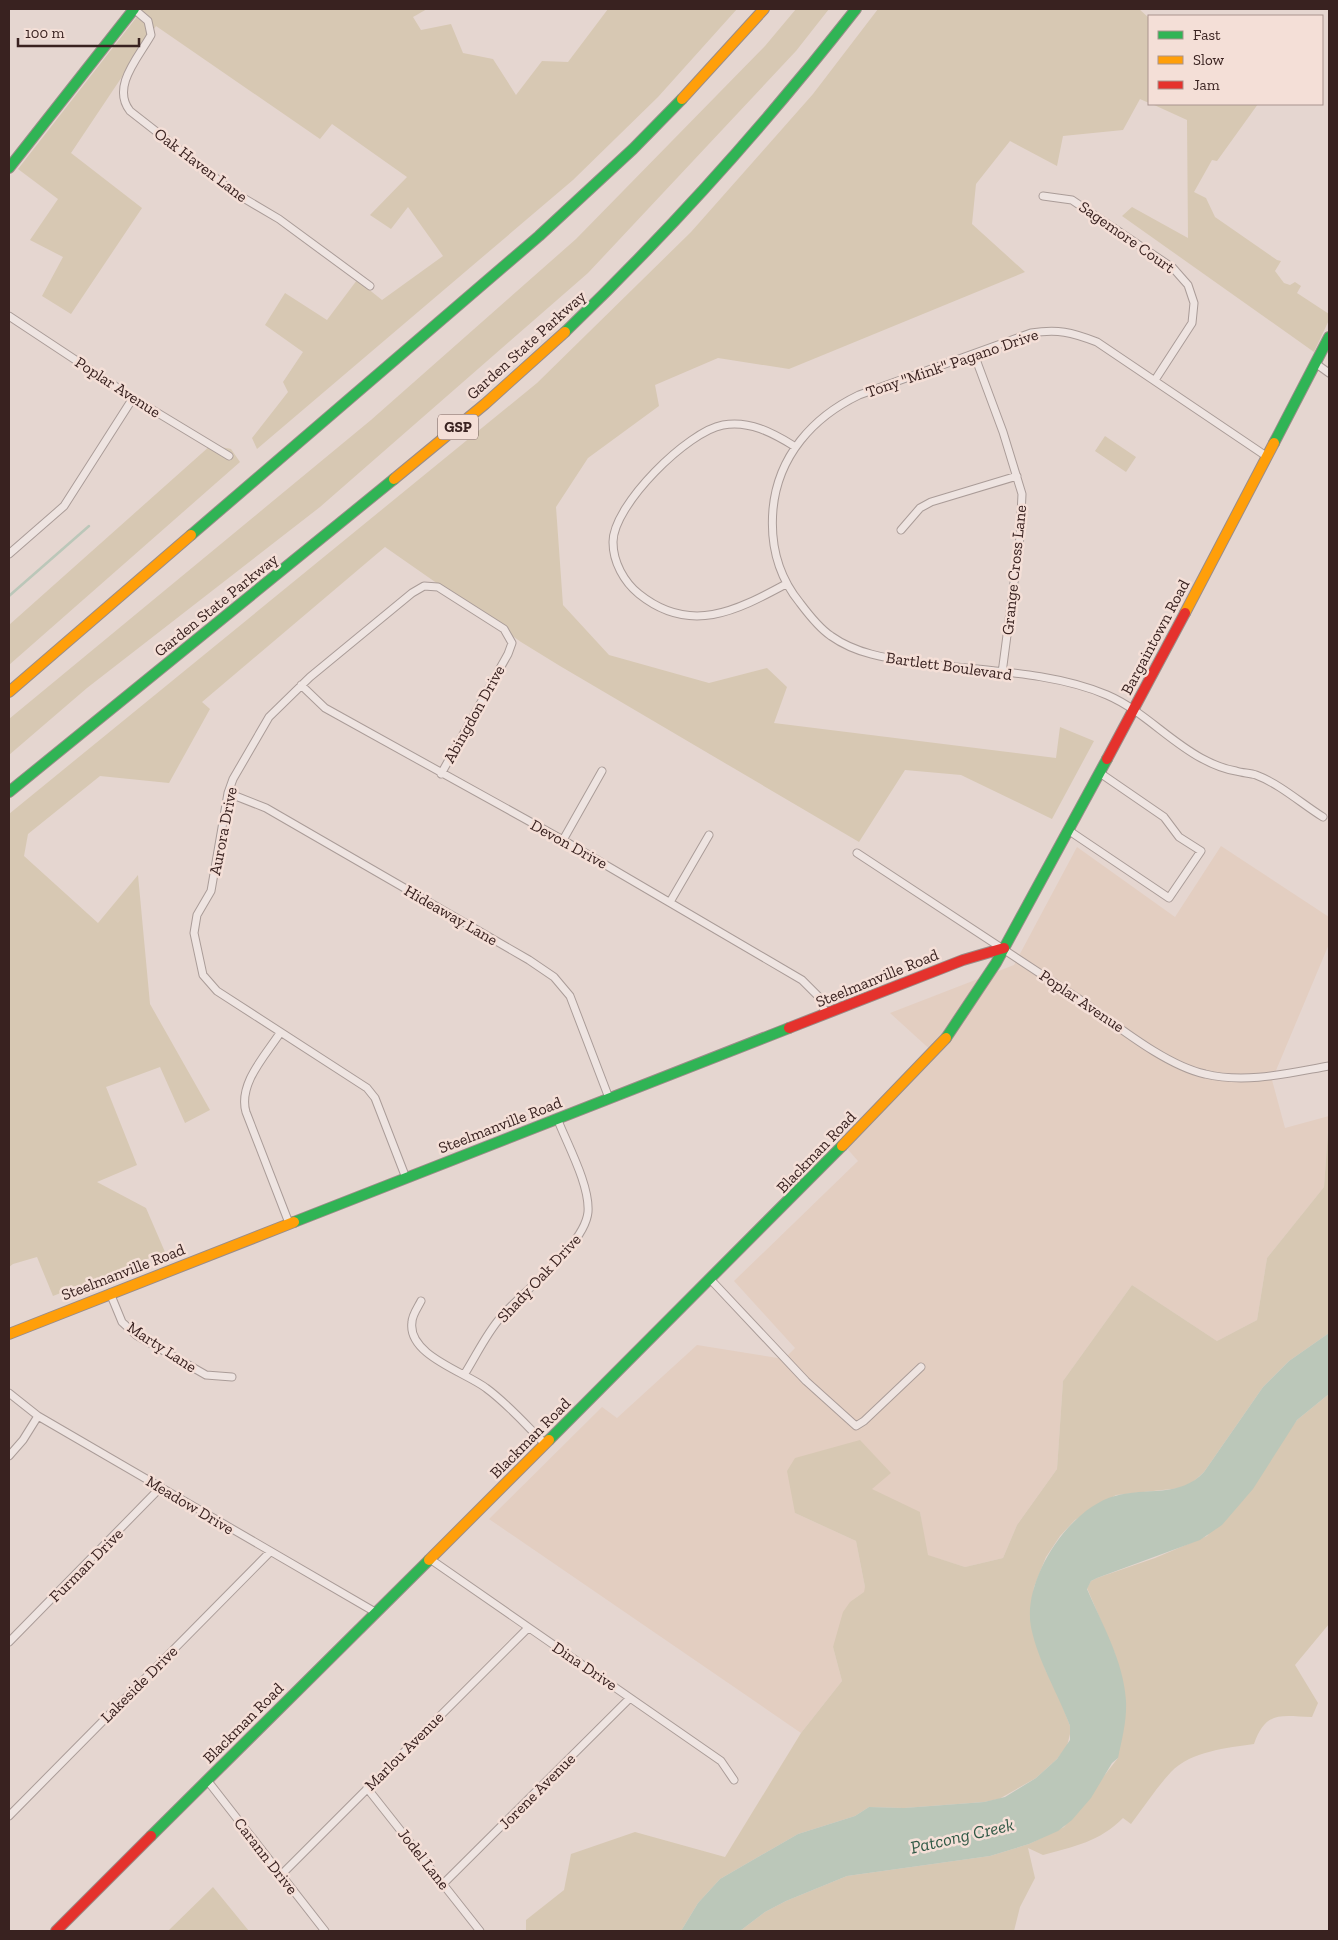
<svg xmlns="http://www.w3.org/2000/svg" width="1338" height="1940" font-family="'Zilla Slab',serif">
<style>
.farmland{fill:#e3cec1}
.green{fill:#d7c8b3}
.water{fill:#bbc7b9}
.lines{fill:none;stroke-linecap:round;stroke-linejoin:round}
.stream{stroke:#bbc7b9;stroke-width:2.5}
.street-casing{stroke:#aa9c98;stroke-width:9}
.fast-casing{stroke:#9a8c88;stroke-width:12}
.slow-casing{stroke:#9a8c88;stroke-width:12}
.jam-casing{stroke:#9a8c88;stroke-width:12}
.street{stroke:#eee4e1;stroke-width:7}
.fast{stroke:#30b455;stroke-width:10}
.slow{stroke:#ff9f0a;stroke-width:10}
.jam{stroke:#e5322d;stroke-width:10}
.labels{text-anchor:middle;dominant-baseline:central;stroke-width:5;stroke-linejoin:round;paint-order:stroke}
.shield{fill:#f4dfd7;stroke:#715b57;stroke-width:1}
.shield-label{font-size:15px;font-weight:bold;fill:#392220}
.street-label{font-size:16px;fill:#392220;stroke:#f4dfd7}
.water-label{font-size:18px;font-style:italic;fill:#305845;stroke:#f4dfd7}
</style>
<rect width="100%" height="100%" fill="#e5d6d0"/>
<path class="farmland" d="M1221,846l108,71v27l-57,136 13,48 44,-12 -5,71 -57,71 -10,62 -40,21 -85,-56 -69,96 -6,88 -40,56 -14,33 -38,9 -38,-12 -7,-43 -125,1 61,28 9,46v5l-8,5 -24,50 9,34 -41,52 -312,-214 113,-112 15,11 80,-73 87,14 11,-11 -61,-67 124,-120 -14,-16 91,-91 -45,-41 124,-48 63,-118 98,70z"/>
<path class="green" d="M143,9h284l-14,8 8,13 30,-6 12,29 30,6 23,36 26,-34 26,1 40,-53h129l-79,88 -85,83 -316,269 -5,-11 36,-46 -5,-10 20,-30 -38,-27 20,-32 42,27 30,-40 25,20 61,-44 -35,-49 -17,22 -21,-14 37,-38 -75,-53 -12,15 -164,-113 -85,127 71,55 -71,106 -29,-18 21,-39 -33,-17 28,-41 -40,-30z
M796,9h33l-33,42 -208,222 -268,234 -233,181 -78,67v-36l362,-299 205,-181 189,-193z
M878,9h261l10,9v85l-9,-4 -17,31 -60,6 -6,30 -47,-25 -34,43 -4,40 53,48 -236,97 -71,-11 -63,27 4,21 -71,52 -32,49 7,98 46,50 100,28 58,-15 20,19 -13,36 282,35 4,-31 34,14 -42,78 -91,-44 -56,-5 -46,72 -299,-176 -39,-24 -136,-95 -183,155 8,7 -41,74 -69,-7 -72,58 -4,22 74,67 40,-48 12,129 60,106 -25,13 -25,-56 -54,20 31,78 -40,17 49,26 19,44 -112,44 -16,-39 -24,7 -4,3v-453l528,-431 154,-151 122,-138z
M1152,104h106l-41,57 -5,-1 -18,32 12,6 9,19 62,43 4,1 -6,10 9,12 6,2 5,-3 6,4 -4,7 32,21v6l-15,32 -192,-136 10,-9 56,31 -1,-118z
M1105,436l31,21 -10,15 -31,-21z
M211,445l20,4 9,13 -231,203v-40z
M1329,1118v215l-40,28 -26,26 -59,85 -11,10 -12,6 -65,7 -41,25 -15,16 -14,21 -12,30 -3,26 14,56 13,25 12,32v8l-3,12 -10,13 -21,19 -37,21 -15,3 -80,6 -35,-1 -14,9 -57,18 -78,45 -22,24 -17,28h-155v-11l38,-30 7,-36 64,-22 90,25 76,-124 41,-52 -9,-34 10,-35 7,-10 14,-10 1,-5 -9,-46 -61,-28 -8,-42 8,-13 65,-18 31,33 -19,16 48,23 8,43 37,12 38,-9 14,-33 40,-56 6,-88 69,-96 85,56 40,-21 10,-62 57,-71z
M1329,1394v230l-34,41 23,38 -6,14c-31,-1 -46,-7 -58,27 -27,4 -63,7 -83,28 -15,16 -27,35 -40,52l-8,-6c-22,23 -50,29 -80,37l-15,-7 7,30 -15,29 -6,24h-274l25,-19 21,-11 61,-25 143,-20 39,-12 35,-17 54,-69 -3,-104 -28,-66 4,-7 6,-3 58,-20 52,-22 90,-116z
M213,1887l36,44h-81z"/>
<path class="water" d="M1329,1333v61l-32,26 -44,69 -31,36 -22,15 -103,38 -6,3 -4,8c15,35 37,73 39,112 1,19 -4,38 -8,57l-6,5 -21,35 -19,22 -14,11 -29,13 -39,12 -143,20 -61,25 -21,11 -25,19h-59l17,-28 22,-24 78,-45 57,-18 14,-9 35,1 80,-6 21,-5 31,-19 21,-19 13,-19v-14c-12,-33 -32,-64 -39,-99 -9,-47 38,-119 84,-131 31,-9 65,2 89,-24l59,-85 26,-26z"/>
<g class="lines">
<path class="stream" d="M9,596l80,-70"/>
<g class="street-casing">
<path id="street" d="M134,9l14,12 3,14c-13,23 -40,52 -21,76l105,82 44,26 91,67
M1043,196l29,4 101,68 15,17 6,18 -2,20 -37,57
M9,316l124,82 96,58
M974,354l29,78 19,62 -2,43 -18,136
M1315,363l14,10
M1266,456l-169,-114c-26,-10 -39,-13 -66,-9l-172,62c-46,22 -81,61 -86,114 -3,34 5,67 27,94 9,12 19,25 31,33 28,20 63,23 96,28 57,7 127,8 180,31 35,15 61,45 94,63 11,6 22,11 35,13 6,2 14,2 20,4 24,9 46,29 67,42
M901,530l19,-22 11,-6 86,-26
M9,554l55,-48 69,-108
M786,584c-50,27 -96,51 -147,10 -15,-12 -26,-32 -26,-52 0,-37 75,-111 110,-117 26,-5 50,8 71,21
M301,685l24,23 238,132 239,140 16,16 8,18
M228,793l38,15 263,152 25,17 16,19 39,102
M1068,830l101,68 32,-47 -22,-14 -15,-20 -64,-44
M563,840l39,-69
M857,853c74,48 148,97 222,146 35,24 85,66 126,75 41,10 84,-1 124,-8
M670,902l39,-67
M280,1033c-15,23 -42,51 -34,79l43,111
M406,1178l-31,-80 -8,-10 -150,-97 -14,-16 -9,-42 3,-18 14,-24 17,-98 5,-14 36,-62 41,-40 102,-84 12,-7 14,1 66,42 8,14 -4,11 -67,120
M711,1280l95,101 50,45 8,-5 57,-54
M110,1293l12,29 14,13 70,40 26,2
M421,1301c-3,6 -9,14 -9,21 -5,33 53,50 74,66 22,16 40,37 59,56
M464,1375c12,-19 22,-41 37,-58 22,-26 84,-72 87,-105 2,-27 -21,-68 -31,-94
M9,1393l29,23 337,196
M9,1456l14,-16 15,-24
M430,1559l291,202 13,19
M9,1642l152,-155
M207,1780l118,151
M367,1788l113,143
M9,1816l261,-264
M281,1875l247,-247
M443,1884l187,-186"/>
</g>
<g class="fast-casing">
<path id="fast" d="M9,168l125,-159
M565,332c105,-101 201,-208 291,-323
M1274,443l55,-106
M191,535l348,-299 94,-87 49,-50
M9,792l385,-313
M946,1038l50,-75 111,-204
M294,1222l495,-194
M549,1440l293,-294
M151,1836l278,-276"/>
</g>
<g class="slow-casing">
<path id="slow" d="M682,99l82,-90
M394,479l91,-75 80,-72
M1185,613l89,-170
M9,692l182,-157
M842,1146l104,-108
M9,1334l285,-112
M429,1560l120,-120"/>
</g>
<g class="jam-casing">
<path id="jam" d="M1107,759l78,-146
M789,1028l174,-68 41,-12
M56,1931l95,-95"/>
</g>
<use href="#street" class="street"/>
<use href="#fast" class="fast"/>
<use href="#slow" class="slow"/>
<use href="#jam" class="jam"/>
</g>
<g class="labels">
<rect class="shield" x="438" y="414.5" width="40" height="25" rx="4"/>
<g class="shield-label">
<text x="458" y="427">GSP</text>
</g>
<g class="street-label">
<text transform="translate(201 165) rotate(37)">Oak Haven Lane</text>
<text transform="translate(1127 237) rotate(35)">Sagemore Court</text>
<text transform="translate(526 345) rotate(-42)">Garden State Parkway</text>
<text transform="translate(952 363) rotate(-19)">Tony "Mink" Pagano Drive</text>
<text transform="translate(118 387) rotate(33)">Poplar Avenue</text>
<text transform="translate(1014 570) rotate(-84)">Grange Cross Lane</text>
<text transform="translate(216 605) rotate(-39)">Garden State Parkway</text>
<text transform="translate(1155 637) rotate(-62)">Bargaintown Road</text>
<text transform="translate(949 666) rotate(8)">Bartlett Boulevard</text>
<text transform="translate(474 714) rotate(-61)">Abingdon Drive</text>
<text transform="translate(223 831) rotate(-79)">Aurora Drive</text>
<text transform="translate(569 844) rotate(29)">Devon Drive</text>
<text transform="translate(451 915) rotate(30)">Hideaway Lane</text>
<text transform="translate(877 978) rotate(-22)">Steelmanville Road</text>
<text transform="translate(1082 1001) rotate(34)">Poplar Avenue</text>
<text transform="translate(500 1125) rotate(-21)">Steelmanville Road</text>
<text transform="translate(816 1152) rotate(-46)">Blackman Road</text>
<text transform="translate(123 1272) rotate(-21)">Steelmanville Road</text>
<text transform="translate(539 1278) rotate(-47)">Shady Oak Drive</text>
<text transform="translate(162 1347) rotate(33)">Marty Lane</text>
<text transform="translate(530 1438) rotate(-45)">Blackman Road</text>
<text transform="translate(190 1505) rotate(31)">Meadow Drive</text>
<text transform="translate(86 1565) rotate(-45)">Furman Drive</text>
<text transform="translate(585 1666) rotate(34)">Dina Drive</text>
<text transform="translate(139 1684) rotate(-45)">Lakeside Drive</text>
<text transform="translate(243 1723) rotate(-45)">Blackman Road</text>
<text transform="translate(404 1751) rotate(-45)">Marlou Avenue</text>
<text transform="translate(537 1791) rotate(-45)">Jorene Avenue</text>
<text transform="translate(266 1856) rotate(52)">Carann Drive</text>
<text transform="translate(424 1859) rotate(52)">Jodel Lane</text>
</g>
<g class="water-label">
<text transform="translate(962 1836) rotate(-13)">Patcong Creek</text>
</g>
</g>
<rect width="1338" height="1940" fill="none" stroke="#392220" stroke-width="20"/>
<rect x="1148" y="15" width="175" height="90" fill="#f4dfd7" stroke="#a9938e"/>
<rect x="1158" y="31" width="25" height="8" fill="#30b455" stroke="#a9938e"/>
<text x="1193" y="40" font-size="15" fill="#392220">Fast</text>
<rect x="1158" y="56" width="25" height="8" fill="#ff9f0a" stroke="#a9938e"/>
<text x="1193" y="65" font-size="15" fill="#392220">Slow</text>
<rect x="1158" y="81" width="25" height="8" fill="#e5322d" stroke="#a9938e"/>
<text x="1193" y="90" font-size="15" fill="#392220">Jam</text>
<path d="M18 38v8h121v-8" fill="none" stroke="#392220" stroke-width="2.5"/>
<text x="25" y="38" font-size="15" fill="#392220" stroke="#f4dfd7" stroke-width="4" paint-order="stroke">100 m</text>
</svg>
